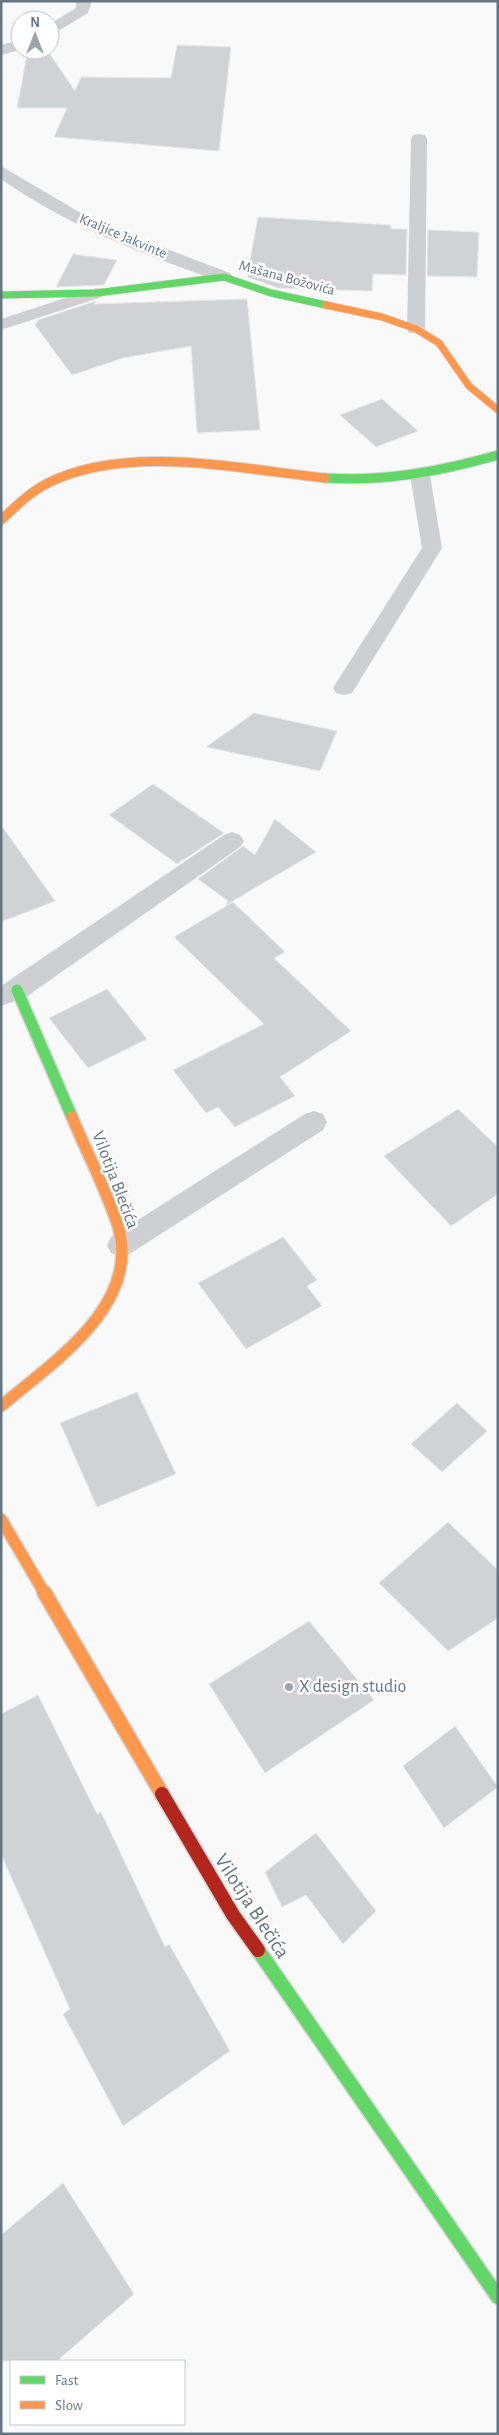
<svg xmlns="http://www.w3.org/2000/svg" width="499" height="2435" font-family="'Alegreya Sans',sans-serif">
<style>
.building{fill:#d0d2d3;stroke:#e8e8e8}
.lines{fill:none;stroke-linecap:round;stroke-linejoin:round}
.fast-far3-casing{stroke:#d5d6d7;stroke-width:8}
.fast-far2-casing{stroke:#d5d6d7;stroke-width:11}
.fast-far1-casing{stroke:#d5d6d7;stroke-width:14}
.fast-casing{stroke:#d5d6d7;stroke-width:17}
.slow-far3-casing{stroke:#d5d6d7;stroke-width:8}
.slow-far2-casing{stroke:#d5d6d7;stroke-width:11}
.slow-far1-casing{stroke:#d5d6d7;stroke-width:14}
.slow-casing{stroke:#d5d6d7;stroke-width:17}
.jam-casing{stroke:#d5d6d7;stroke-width:17}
.lane{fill:#cecfd0;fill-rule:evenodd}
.street{fill:#cecfd0;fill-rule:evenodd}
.fast-far3{stroke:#63d668;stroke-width:7}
.fast-far2{stroke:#63d668;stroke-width:9}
.fast-far1{stroke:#63d668;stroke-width:11}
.fast{stroke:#63d668;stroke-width:14}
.slow-far3{stroke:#ff974d;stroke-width:7}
.slow-far2{stroke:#ff974d;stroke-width:9}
.slow-far1{stroke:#ff974d;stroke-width:11}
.slow{stroke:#ff974d;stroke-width:14}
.jam{stroke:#b3261e;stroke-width:14}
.poi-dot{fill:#99a4ac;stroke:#fff;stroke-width:2}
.labels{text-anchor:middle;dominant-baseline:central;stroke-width:5;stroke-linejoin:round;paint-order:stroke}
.far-street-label{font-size:15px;fill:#657683;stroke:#fff}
.street-label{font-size:18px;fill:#657683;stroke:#fff}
.poi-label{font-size:18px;fill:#657683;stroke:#fff;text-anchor:start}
.near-street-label{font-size:21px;fill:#657683;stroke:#fff}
</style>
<rect width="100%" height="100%" fill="#f9f9f9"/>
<path class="building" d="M177,45l54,2 -12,104 -165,-14 13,-29h-50l11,-58h19l28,41 6,-14 90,1z
M258,217l133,8v4h16l-1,46 -33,-1 -1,17 -94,-3 -31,-11z
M428,230l51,2 -2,45 -50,-1z
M73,254l44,6 -13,25 -48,2z
M247,299l13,131 -63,3 -6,-87 -68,12 -51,17 -37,-50 3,-5 58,-19 -2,3z
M382,399l36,32 -42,16 -36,-32z
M254,713l83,18 -17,40 -114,-24z
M153,784l71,49 -47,31 -68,-49z
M275,819l41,33 -90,53 2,-4 -30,-22 45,-33 12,9z
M1,825l54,76 -54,21z
M233,902l52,50 -11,6 77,73 -71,46 15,19 -60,31 -17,-20 -12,6 -33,-43 91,-46 -90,-87z
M107,989l40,50 -59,29 -39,-50z
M458,1109l40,38v47l-47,32 -67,-70z
M283,1237l34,43 -10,6 15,20 -76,43 -48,-66z
M137,1392l39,82 -79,33 -37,-84z
M457,1403l30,28 -45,41 -31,-28z
M448,1522l50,48v48l-50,33 -69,-68z
M309,1621l65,79 -109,73 -56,-89z
M38,1695l59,119 4,-2 64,135 4,-3 61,107 -107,75 -60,-112 7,-5 -69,-155v-140z
M455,1726l43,61 -54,41 -41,-62z
M316,1833l60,78 -33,33 -37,-49 -24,12 -17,-35z
M63,2183l71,111 -77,67h-56v-126z"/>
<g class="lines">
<g class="fast-far3-casing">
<path id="fast-far3" d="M1,295l95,-2 128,-16 47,16 55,12"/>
</g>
<g class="fast-far2-casing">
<path id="fast-far2" d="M325,478c60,4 116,-7 173,-23"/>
</g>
<g class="fast-far1-casing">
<path id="fast-far1" d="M17,990l55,127"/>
</g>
<g class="fast-casing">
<path id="fast" d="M258,1950l240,347"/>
</g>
<g class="slow-far3-casing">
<path id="slow-far3" d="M326,305l56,12 34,12 23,14 30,43 29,24"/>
</g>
<g class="slow-far2-casing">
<path id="slow-far2" d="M1,520c14,-13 28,-27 45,-36 80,-41 193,-15 279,-6"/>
</g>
<g class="slow-far1-casing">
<path id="slow-far1" d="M1,1406c51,-43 141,-101 117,-180 -12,-37 -31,-73 -46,-109
M1,1519l44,75"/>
</g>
<g class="slow-casing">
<path id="slow" d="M44,1592l118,202"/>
</g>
<g class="jam-casing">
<path id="jam" d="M162,1794l71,121 25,35"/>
</g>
<path class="lane" d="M314,1111l9,3 4,8 -4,8 -192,123 -10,4 -10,-4 -4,-8 4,-8 194,-123z"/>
<path class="street" d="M76,1h16l-4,12 -38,23v-12l26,-16z
M20,40v10l-19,5v-10z
M419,134l6,1 2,4 -2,190 -2,4h-14l-2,-4 4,-190 2,-4z
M1,166l85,50 57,24 87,33 3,4 -3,4h-12c-76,-28 -151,-55 -217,-102z
M96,288l6,1 3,4 -3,4 -101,33v-11z
M420,469l7,2 3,4 12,73 -90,145 -8,2 -8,-2 -3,-5 89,-140 -12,-73 3,-4z
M232,832l8,3 4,6 -4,6 -214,150 -25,9v-20l223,-151z"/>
<use href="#fast-far3" class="fast-far3"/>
<use href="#fast-far2" class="fast-far2"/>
<use href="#fast-far1" class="fast-far1"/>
<use href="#fast" class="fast"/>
<use href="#slow-far3" class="slow-far3"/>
<use href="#slow-far2" class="slow-far2"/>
<use href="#slow-far1" class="slow-far1"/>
<use href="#slow" class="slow"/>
<use href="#jam" class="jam"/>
</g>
<circle class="poi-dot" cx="289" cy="1687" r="5"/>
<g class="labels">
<g class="far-street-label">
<text transform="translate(123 236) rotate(23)">Kraljice Jakvinte</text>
<text transform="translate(287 278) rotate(15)">Mašana Božovića</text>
</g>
<g class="street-label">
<text transform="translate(115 1180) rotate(69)">Vilotija Blečića</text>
</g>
<g class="poi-label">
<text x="299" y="1687">X design studio</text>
</g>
<g class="near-street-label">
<text transform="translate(252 1906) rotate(57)">Vilotija Blečića</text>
</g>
</g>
<rect width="499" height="2435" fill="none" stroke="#657683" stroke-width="5"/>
<rect x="10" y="2360" width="175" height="65" fill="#ffffff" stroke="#c1c8cd"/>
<rect x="20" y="2376" width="25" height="8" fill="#63d668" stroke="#c1c8cd"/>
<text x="55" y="2385" font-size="15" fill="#657683">Fast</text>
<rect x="20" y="2401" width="25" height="8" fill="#ff974d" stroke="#c1c8cd"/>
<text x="55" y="2410" font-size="15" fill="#657683">Slow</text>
<g transform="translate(35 35)"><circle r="24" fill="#ffffff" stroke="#c1c8cd"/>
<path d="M0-4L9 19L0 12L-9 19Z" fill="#99a4ac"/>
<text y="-8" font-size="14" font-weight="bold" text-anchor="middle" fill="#657683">N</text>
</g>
</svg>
